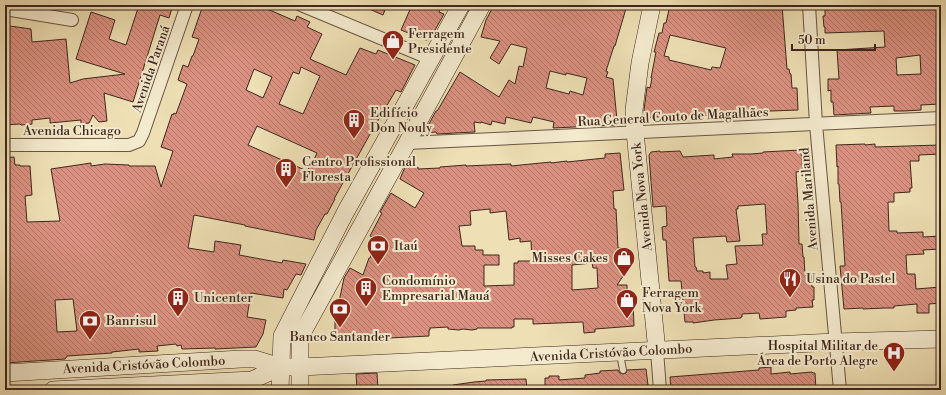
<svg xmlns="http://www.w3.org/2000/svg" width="946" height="395" font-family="'Libre Bodoni',serif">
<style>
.building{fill:url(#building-back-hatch);stroke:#3e271d;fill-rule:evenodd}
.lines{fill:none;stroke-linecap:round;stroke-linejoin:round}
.lane-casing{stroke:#6a5543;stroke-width:8}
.street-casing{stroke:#6a5543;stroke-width:14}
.secondary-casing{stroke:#3e271d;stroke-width:18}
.lane{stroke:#f4eace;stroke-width:6}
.street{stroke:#f4eace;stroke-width:12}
.secondary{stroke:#f4eace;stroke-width:17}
.labels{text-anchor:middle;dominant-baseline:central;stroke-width:4;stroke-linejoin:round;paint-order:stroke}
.poi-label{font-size:13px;fill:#3e271d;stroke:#f4eace;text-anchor:start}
.street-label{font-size:13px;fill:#3e271d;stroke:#f4eace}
</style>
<defs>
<pattern id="building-back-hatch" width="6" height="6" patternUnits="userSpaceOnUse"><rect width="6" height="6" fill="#db9181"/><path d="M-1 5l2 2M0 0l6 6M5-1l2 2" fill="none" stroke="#b37669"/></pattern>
</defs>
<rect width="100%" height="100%" fill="#eedfb4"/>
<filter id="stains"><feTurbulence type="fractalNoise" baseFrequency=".005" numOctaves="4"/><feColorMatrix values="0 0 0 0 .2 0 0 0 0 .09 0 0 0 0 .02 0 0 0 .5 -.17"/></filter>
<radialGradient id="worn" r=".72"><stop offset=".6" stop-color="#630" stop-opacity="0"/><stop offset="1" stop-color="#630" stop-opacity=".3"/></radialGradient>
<path class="building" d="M139,5h34l-4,13 -9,-3 -27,87 -29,-9 3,28 -8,1 -6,-7 -4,8 -8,1v-4l-31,3v-5l-18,2v4l-11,1 -1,-1 -15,1v-99h5l21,3 1,13 34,-3 4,44 13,-4 42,-5 -49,-15 15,-47 24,8 -6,19 17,6z
M203,5h55l37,16 2,-5 13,6 -3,5 15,7 -12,25 36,16 14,-27 16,6 2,-4 37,15 -14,27 -5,-2 -27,46 -35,63h1l-8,15h-2l-9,16 -2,10 -69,-14v-1l-51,-10 -6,33 26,4 1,-11 26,4 -2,10 43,8 1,-3 23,4 -5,11 -5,-1 -9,16 -3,-1 -1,9 -32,-5 -4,24 19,3 -3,14 -7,13 -41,2v-1l-33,1 -1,-4 -4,1 -1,-2 -19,2 1,5 -19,1v-3l-27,3v1l-45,3 -2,3 -60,4v-205l9,-1 1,8h5v1h10l2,29 -7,1 2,26 33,-1 -9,-52 40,-6v3l14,-2 24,1v1h26l6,21 12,-36 -12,-4 11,-33 1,1 1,-2 2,1 11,-30 -9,-4 5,-15 5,2 4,-11h1l6,-17 -7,-2zM301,67l19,9 -17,38 -24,-10 14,-32 6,2zM254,69l18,8 -9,21 -17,-8zM257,126l60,27 -5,11h-1l-4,7 -59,-26zM73,299l4,32 -20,1 -2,-32z
M360,5h27l-4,10z
M412,5h30l-3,7 5,2 -14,25 -4,1 -25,-10z
M494,5h133l-12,41h-1l-8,25 2,1 -2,5 7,2 4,41 -1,5 -63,3 1,-6 -21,-5 -2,6 -25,-6 -1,7 -13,-3 -1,4 -10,-3v1l-7,-1 1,10h-1l-37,2 -1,-2 -12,1 12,-22h1l2,-3 21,-36 39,25 10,-17 6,4 4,-18 4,1 4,-19 -16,-4 -12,20 -9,-6 10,-17 -19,-4 5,-17zM550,71l16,4v-2l21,5 -4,17 -13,-4 -1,3 -23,-6z
M670,5h19l12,3v-3h81l5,64h2l1,5h1l1,14h5l1,22 -54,2v2l-56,2v1h-12v-2l-28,3v-2l-3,1 -1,-7 3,-23 3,1 2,-10h-1l5,-26h-2l5,-19h3l2,-10h2zM670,35l56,13 -6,20 -8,-1 -1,3 -42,-10v-3l-5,-1z
M825,5h62v3h14l1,2 22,-2v-1l9,-1v3h6l1,2 1,-1v56h-3l2,38 -19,1v5l-17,1h-10v-5l-24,1 1,6 -37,2 -1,-13h-2v-12l-3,1v-12h11l-2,-29 48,-3 -1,-16 -59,2v-6h-1l-1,-11h2zM920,55l1,19 -24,1 -1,-17z
M865,144v1l10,-1v3l65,-2 1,9 -22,1v6h-9l2,27h-2v4l-16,1v9h-6l1,29h8v2l26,-1v5l18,-1v13l-18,1 1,4 -18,1 1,19h8l1,15 25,-2v16l-12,1v9h-12v-9l-23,2v2h-9l-22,1v-1l-19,1 -4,-43h5l-4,-64h-1l-1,-18h-1v-18l-1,1 -1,-22z
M800,150v2h1l2,19 -7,1 2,31 1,41h3l1,13h1l1,18 6,-1 1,13h2v13h-2l1,7 -17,1v2l-10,1v6l-26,2 -1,-6 -17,1v3h-1v1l-27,2 -21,3v-1h-8l-4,-41h-12l-3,-41h-3l-1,-13 5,-1 -1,-20 -13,1 -4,-52 2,-3 9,-1v1l20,-1 3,6 31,-2v4l19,-2 -1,-3h19l12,-1v-1zM765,204l2,30h-5l1,11 -28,1 2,18 -11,1 2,14h-18v-7l-7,1v-2h-6l-1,-4h-1l-2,-29 33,-2 1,6 13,-1 -4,-32h2v-3z
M620,153l4,37 -11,1 1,18h2l2,39h3l1,12 1,-1 1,6 2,3v4l-9,13h10v10h2v7h4l1,24 -39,3v3l-11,1 -1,-11 -50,2v-5h-19v8h-2v1h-35v1l-5,1 -9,-1 -4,1 -11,-1v-2l-18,1v2h-1v6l-40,2 1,-4 -55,3v-16l9,-43 6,-10 13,7 6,-17h1l7,-18 -7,-4 12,-23 -2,-1 11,-19 24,15 9,-15 -24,-14 5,-12h13v2l22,-1v-1l26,-2v1l45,-2v2l40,-4v1l16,-2v1l38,-4v-4zM490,209v4l16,-2 3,29 11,-2v4l11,-1 1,20h-14v2h-4v22l-30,1v-21h15v-10h-16v-5h-8v-4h-13l-3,-20 12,-1 -1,-14zM592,263l1,5h4l1,20 -26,2v-25z
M771,367v7l19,-2v2l22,-2 1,1h2l1,17h-145l-1,-13 89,-7v-2z
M646,369l2,16 -3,1v4h-100v-12h4v-2h10v4l26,-2v-3l15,-2v-2l18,-1 2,3 3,1 3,-1 1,-3z
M377,373l1,17h-21l-1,-16z
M526,379l1,11h-73l-1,-5 21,-3 12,-1v-1z"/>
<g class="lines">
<g class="lane-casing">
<path id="lane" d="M620,354l3,16
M649,389h11"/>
</g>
<g class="street-casing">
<path id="street" d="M301,5l130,54
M809,5l7,119 24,266
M5,9l67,11
M407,143l534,-25
M5,145h124l10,-4 4,-8 44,-128
M657,351l3,39"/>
</g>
<g class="secondary-casing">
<path id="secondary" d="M652,5l-12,58 -6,47 1,22 22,219
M5,373l236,-14h14l26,8h19l535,-25 106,-3
M53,390l199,-10 29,-13
M280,390l2,-54 63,-123 116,-208
M300,390v-53l107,-194 75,-138"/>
</g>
<use href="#lane" class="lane"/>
<use href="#street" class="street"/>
<use href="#secondary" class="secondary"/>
</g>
<defs>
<g id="shop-pin" transform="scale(1.15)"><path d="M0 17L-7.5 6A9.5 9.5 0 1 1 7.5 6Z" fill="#8f2418" stroke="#f4eace"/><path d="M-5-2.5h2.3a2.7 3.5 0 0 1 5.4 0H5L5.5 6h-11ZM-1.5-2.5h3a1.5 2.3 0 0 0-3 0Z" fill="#fff"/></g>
<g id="building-pin" transform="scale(1.15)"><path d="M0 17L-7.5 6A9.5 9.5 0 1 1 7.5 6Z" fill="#8f2418" stroke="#f4eace"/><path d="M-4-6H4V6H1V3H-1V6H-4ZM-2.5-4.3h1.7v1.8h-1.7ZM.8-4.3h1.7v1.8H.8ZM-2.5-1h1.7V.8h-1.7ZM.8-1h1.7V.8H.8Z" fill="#fff"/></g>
<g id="bank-pin" transform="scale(1.15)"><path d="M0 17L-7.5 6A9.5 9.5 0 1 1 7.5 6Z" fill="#8f2418" stroke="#f4eace"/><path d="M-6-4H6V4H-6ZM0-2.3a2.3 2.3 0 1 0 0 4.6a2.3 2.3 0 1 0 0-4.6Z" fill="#fff"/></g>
<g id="restaurant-pin" transform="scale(1.15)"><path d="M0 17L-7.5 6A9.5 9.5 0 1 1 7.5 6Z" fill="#8f2418" stroke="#f4eace"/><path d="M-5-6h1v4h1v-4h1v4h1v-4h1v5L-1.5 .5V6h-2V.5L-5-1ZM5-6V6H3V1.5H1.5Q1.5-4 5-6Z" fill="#fff"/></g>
<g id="hospital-pin" transform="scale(1.15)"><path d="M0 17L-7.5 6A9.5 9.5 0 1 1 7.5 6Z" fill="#8f2418" stroke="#f4eace"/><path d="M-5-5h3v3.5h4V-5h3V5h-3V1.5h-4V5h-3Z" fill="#fff"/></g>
</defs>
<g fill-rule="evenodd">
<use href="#shop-pin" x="393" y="41"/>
<use href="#building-pin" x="354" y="120"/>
<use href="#building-pin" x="286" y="169"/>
<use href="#bank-pin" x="378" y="246"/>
<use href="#shop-pin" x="624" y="258"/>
<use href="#restaurant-pin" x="790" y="279"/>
<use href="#building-pin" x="366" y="288"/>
<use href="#building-pin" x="178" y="298"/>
<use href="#shop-pin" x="627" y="300"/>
<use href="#bank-pin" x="340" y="309"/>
<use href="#bank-pin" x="90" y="321"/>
<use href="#hospital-pin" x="894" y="353"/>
</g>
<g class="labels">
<g class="poi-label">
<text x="408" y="34">Ferragem<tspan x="408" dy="15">Presidente</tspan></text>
<text x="370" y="113">Edifício<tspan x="370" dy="15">Don Nouly</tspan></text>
<text x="302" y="162">Centro Profissional<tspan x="302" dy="15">Floresta</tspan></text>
<text x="394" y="246">Itaú</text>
<text x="608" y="258" text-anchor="end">Misses Cakes</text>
<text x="806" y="279">Usina do Pastel</text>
<text x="382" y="281">Condomínio<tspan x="382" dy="15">Empresarial Mauá</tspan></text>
<text x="642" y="293">Ferragem<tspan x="642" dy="15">Nova York</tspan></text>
<text x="194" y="298">Unicenter</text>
<text x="106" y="321">Banrisul</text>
<text x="340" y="337" text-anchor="middle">Banco Santander</text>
<text x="878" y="346" text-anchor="end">Hospital Militar de<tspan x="878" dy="15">Área de Porto Alegre</tspan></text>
</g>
<g class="street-label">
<text transform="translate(151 69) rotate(-71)">Avenida Paraná</text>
<text transform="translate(673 117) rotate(-3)">Rua General Couto de Magalhães</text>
<text x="72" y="131">Avenida Chicago</text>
<text transform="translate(642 197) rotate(-96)">Avenida Nova York</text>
<text transform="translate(809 199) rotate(-95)">Avenida Mariland</text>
<text transform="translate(611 353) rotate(-3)">Avenida Cristóvão Colombo</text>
<text transform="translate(144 365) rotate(-3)">Avenida Cristóvão Colombo</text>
</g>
</g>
<rect width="946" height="395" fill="none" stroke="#eedfb4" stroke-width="20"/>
<rect x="6" y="6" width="934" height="383" fill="none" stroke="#3e271d" stroke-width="2"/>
<rect x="10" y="10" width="926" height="375" fill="none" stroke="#3e271d"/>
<path d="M792 44v6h83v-6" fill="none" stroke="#3e271d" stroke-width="2"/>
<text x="798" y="44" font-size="12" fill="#3e271d" stroke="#f4eace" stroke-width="3" paint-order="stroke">50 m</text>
<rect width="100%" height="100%" filter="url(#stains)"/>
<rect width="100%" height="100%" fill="url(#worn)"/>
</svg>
